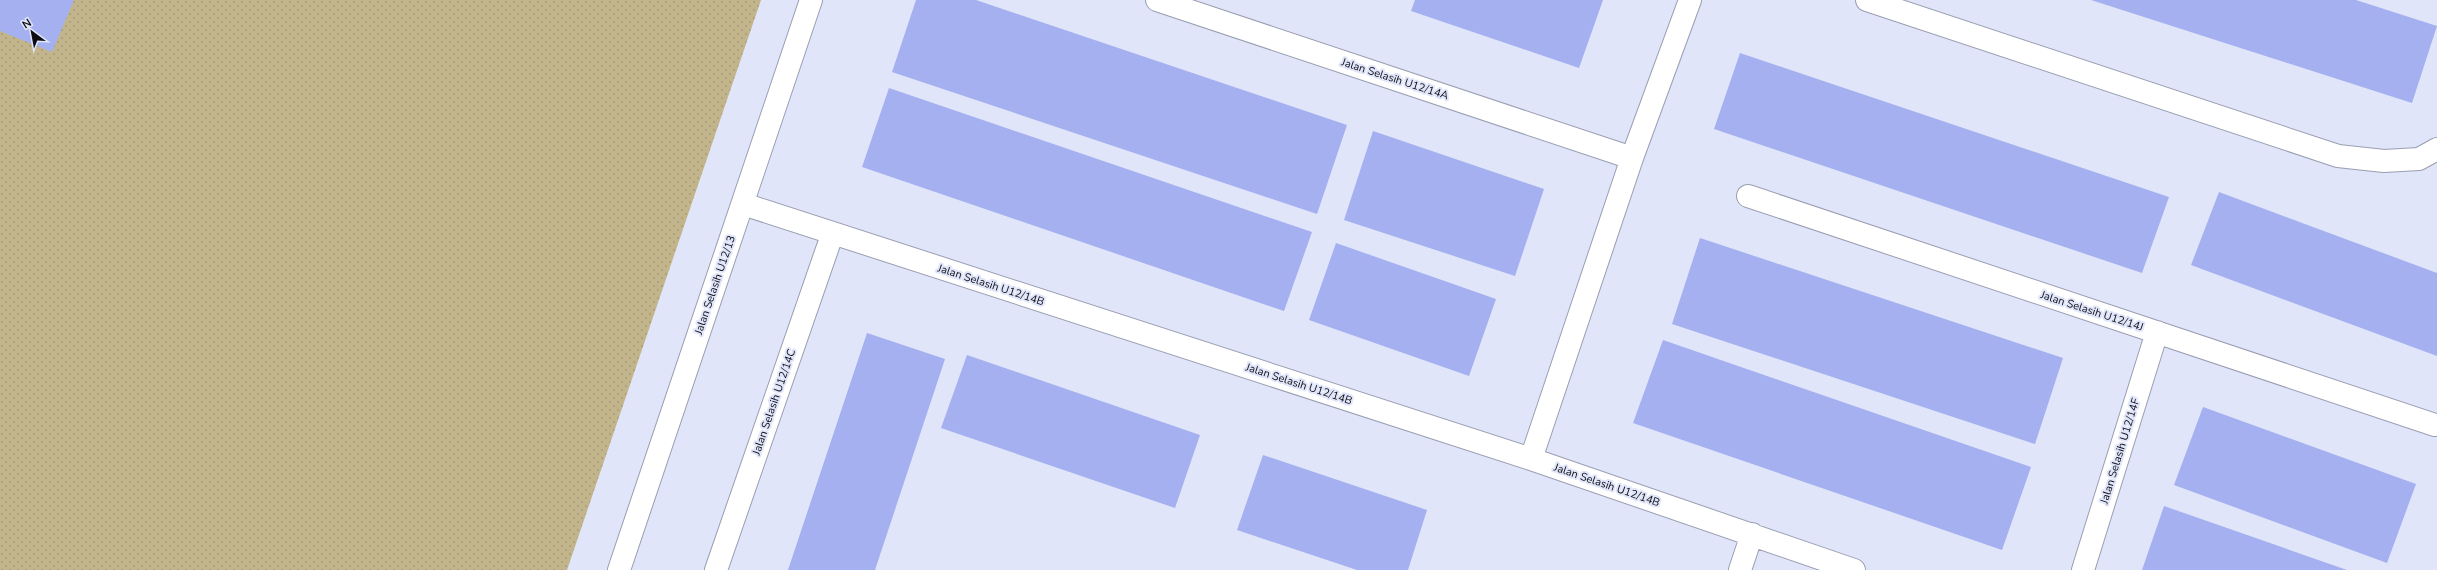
<svg xmlns="http://www.w3.org/2000/svg" width="2437" height="570" font-family="'Nunito Sans',sans-serif">
<style>
.grass{fill:url(#grass-dots)}
.building{fill:#a4b0f0}
.lines{fill:none;stroke-linecap:round;stroke-linejoin:round}
.minor-casing{stroke:#9a9eb1;stroke-width:24}
.minor{stroke:#fff;stroke-width:22}
.labels{text-anchor:middle;dominant-baseline:central;stroke-width:4;stroke-linejoin:round;paint-order:stroke}
.street-label{font-size:11px;fill:#0c0d14;stroke:#e0e5f9}
</style>
<defs>
<pattern id="grass-dots" width="8" height="8" patternUnits="userSpaceOnUse"><rect width="8" height="8" fill="#c2b58c"/><path d="M2 2h.1M6 6h.1" fill="none" stroke="#a69a78" stroke-width="1.8" stroke-linecap="round"/></pattern>
</defs>
<rect width="100%" height="100%" fill="#e0e5f9"/>
<path class="grass" d="M0,0h761l-194,570h-567z"/>
<path class="building" d="M0,0h74l-22,52 -52,-21z
M916,0h60l371,125 -30,89 -425,-142z
M1415,0h188l-24,68 -168,-57z
M2091,0h265l81,26 -25,77z
M1740,53l429,144 -27,76 -428,-144z
M889,88l423,144 -28,79 -422,-144z
M1373,131l171,58 -29,87 -171,-56z
M2219,192l218,81v83l-246,-91z
M1700,238l363,120 -28,86 -363,-120z
M1336,243l160,56 -27,77 -160,-56z
M867,333l78,26 -70,211h-87z
M1663,340l368,127 -29,83 -369,-127z
M967,355l233,80 -25,73 -234,-80z
M2203,407l213,77 -29,79 -213,-78z
M1263,455l164,55 -19,60h-51l-120,-40z
M2164,506l183,64h-205z"/>
<g class="lines">
<g class="minor-casing">
<path id="minor" d="M1157,0l475,158
M1867,0l471,156 46,5 35,-2 18,-10
M1748,196l687,229
M743,204l788,255 323,111
M1531,459l101,-301 58,-158
M619,570l192,-570
M716,570l116,-335
M1740,570l12,-36
M2083,570l74,-238"/>
</g>
<use href="#minor" class="minor"/>
</g>
<g class="labels">
<g class="street-label">
<text transform="translate(1395 79) rotate(18)">Jalan Selasih U12/14A</text>
<text transform="translate(715 285) rotate(-71)">Jalan Selasih U12/13</text>
<text transform="translate(991 285) rotate(18)">Jalan Selasih U12/14B</text>
<text transform="translate(2092 311) rotate(18)">Jalan Selasih U12/14J</text>
<text transform="translate(1299 384) rotate(18)">Jalan Selasih U12/14B</text>
<text transform="translate(774 402) rotate(-71)">Jalan Selasih U12/14C</text>
<text transform="translate(2120 451) rotate(-73)">Jalan Selasih U12/14F</text>
<text transform="translate(1607 485) rotate(19)">Jalan Selasih U12/14B</text>
</g>
</g>
<g transform="translate(32 32) rotate(328)" stroke="#e0e5f9" stroke-width="3" paint-order="stroke">
<path d="M0-3L7 15L0 10L-7 15Z" fill="#0c0d14"/>
<text y="-6" font-size="11" font-weight="bold" text-anchor="middle" fill="#0c0d14">N</text>
</g>
</svg>
